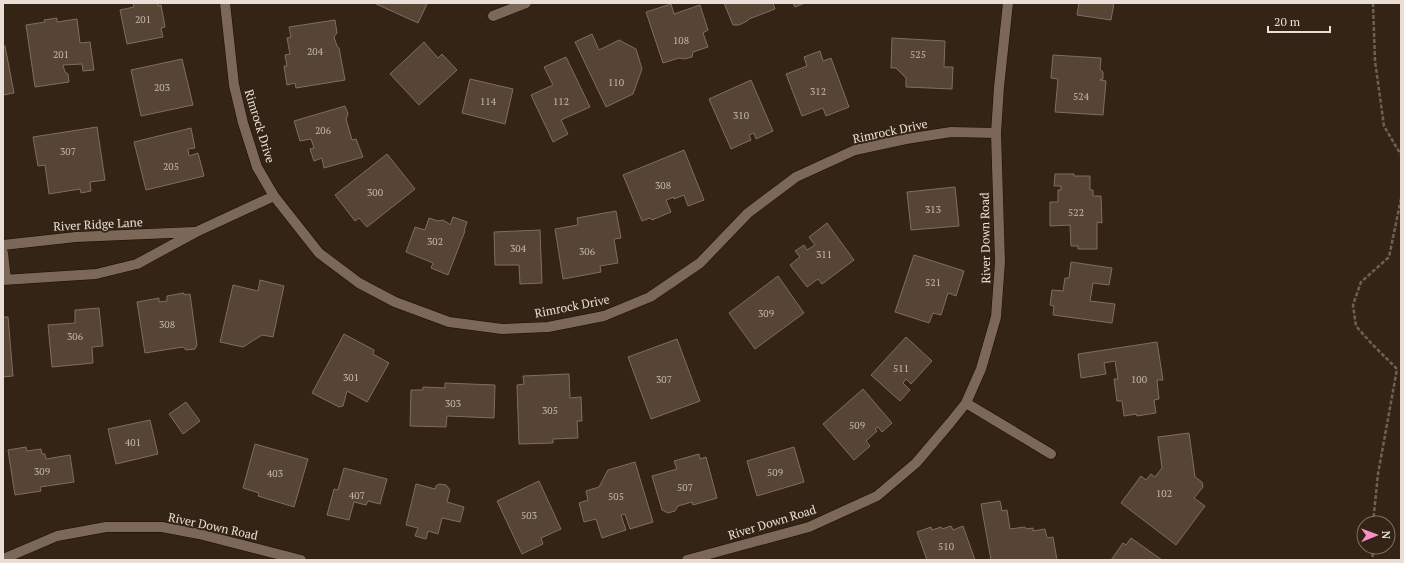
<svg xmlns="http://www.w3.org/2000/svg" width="1404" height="563" font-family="'PT Serif',serif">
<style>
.building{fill:#564435;stroke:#806d5d}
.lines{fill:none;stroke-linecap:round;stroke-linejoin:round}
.street-casing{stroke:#1b0d02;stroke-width:11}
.path{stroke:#6f6054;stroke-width:2.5;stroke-dasharray:4 2;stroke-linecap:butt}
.street{stroke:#7b6858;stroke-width:10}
.labels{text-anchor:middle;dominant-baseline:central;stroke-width:4;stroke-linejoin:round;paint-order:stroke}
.number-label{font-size:10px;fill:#c5b8ae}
.street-label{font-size:12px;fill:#eadfd6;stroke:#342416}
</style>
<rect width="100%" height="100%" fill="#342416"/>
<path class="building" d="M133,3h25v3l3,-1 4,22 -4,1 2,9 -36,7 -7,-34 14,-3z
M374,3h50l3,1 -9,19z
M724,3h49l2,6 -26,10 -2,2 -8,4h-6z
M793,3h12l-10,4z
M1079,3h35l-3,17 -34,-5z
M671,4l3,10 26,-9 8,25 -5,3 5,14 -15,5 -1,5 -8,2 -5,-1 -16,5 -17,-51z
M57,18v4l20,-3 3,24 10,-1 4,28 -11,1 -1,-7 -19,1 2,7 3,2 1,8 -34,5 -9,-62 19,-3 -1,-2z
M335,20l2,13 -3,4 3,9 2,2 6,32 -49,8 -1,-5 -8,2 -3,-19h3l-2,-11 5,-1 -3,-16 4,-1 -2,-10z
M592,34l7,16 20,-10 17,9 6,20 -9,25 -27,13 -31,-65z
M892,38l53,3 -1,26h9l-1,22 -46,-2v-9l-10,-10h-5z
M424,42l14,16 4,-4 15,16 -38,35 -29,-31z
M3,46h2l9,47 -11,2z
M820,51l3,10 8,-3 18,49 -23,9 -3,-8 -21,8 -16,-42 21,-8 -3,-9z
M1053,55l48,3 -1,11 3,3v7l-3,1 6,1 -3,34 -48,-3 3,-33 -7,-1z
M566,57l24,50 -29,13 7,14 -15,8 -22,-47 22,-10 -9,-18z
M182,59l11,46 -52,11 -10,-46z
M470,79l43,10 -8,35 -43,-11z
M751,80l22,51 -17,8 -2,-6 -5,2 2,5 -20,9 -22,-50z
M345,106l3,8 -2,5 6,21 4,-1 7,18 -39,11 -2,-10 -8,3 -4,-12 4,-1 -3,-9 -11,2 -6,-20z
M97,127l8,53 -15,2 1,9 -10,2 -1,-4 -31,5 -4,-29 -7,1 -5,-29z
M191,128l4,20 -7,1 1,7 9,-3 6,23 -58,14 -12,-48z
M684,150l20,50 -16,6 -4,-11 -10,4v-2l-8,3 5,12 -19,8 -2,-2 -8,3 -19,-46z
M387,154l28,35 -48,38 -8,-9 -4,3 -20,-26z
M1055,174h19v2h16v14h3v6h8l1,27 -5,-1v27h-19v-3h-7l-1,-21 -20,1v-24h8v-12h3v-4h-7z
M955,187l4,39 -48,4 -4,-38z
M616,211l5,27 -7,1 4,24 -18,3 1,6 -38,7 -8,-50 23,-4 -1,-7z
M453,217l14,5 -3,9h1l-17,44 -17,-7 2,-5 -27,-11 9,-25 10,3 4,-12 9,3 5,-1 5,3 2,2z
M827,223l27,37 -32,24 -4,-5 -11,8 -17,-22 10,-8 -5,-6 9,-6 3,5 8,-5 -6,-8z
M540,230l2,53 -22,1 -1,-19h-24l-1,-33z
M914,255l50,16 -8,25 -8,-3 -7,22 -8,-2 -4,10 -34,-11z
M1071,262l41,6 -3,17 -16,-2 -3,18 25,3 -3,19 -59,-8 1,-9 -4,-1 2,-15 11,1 2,-13h4z
M778,276l26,37 -49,36 -26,-36z
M260,280l24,6 -11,51 -11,-2 -19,12 -23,-5 13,-57 25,6z
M184,293v2l6,-1 7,51 -2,4 -9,1 -3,-3 -38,6 -8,-51 22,-4v4l8,-1v-5z
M99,308l4,38 -11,1 1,16 -41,4 -4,-42 27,-2v-13z
M3,317h5l5,59 -10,1z
M344,334l30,16 -1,4 16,9 -22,39 -20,-11 -4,15 -4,1 -27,-14z
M906,337l26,24 -21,23 -5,-5 -3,4 7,7 -10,11 -29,-26z
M677,339l23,62 -49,18 -23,-62z
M1157,342l6,38h-6l2,19 -5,1 2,13 -19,3 -1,-2 -12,2 -2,-15h-5l-3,-22h4l-3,-18 -11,2 2,11 -25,4 -3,-24z
M569,374l1,24 11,-1 1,24h-5l1,17 -25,1v4l-34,1 -2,-59 7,-1 -1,-8z
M445,383l50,2 -1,33 -47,-2 -1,11 -36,-1 1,-36h12v-3l22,1z
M863,389l29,34 -10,9 -4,-5 -3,2 2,2 -11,10 4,5 -16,14 -31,-36z
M186,402l14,19 -17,13 -14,-20z
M150,420l8,34 -42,10 -8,-35z
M1189,433l6,44 7,5 1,5 -9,11 11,8 -29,39 -55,-42 20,-27 5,4 5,-6 4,3 7,-9 -4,-31z
M255,444l53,15 -14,48 -36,-11 1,-3 -16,-5z
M26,447l1,4 14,-2 1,5h3l1,5 24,-4 4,27 -34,5 1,4 -26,4 -7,-45z
M794,447l10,35 -47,14 -10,-35z
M699,454l1,5 6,-2 11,41 -24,7 -1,-3 -14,4 -3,5 -7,2 -6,-3 -10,-34 25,-7 -3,-8z
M635,462l18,60 -23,7 -5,-15 -4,1 5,15 -24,8 -6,-19 -12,3 -5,-19 9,-3 -2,-9 13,-4 9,-17z
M344,468l43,11 -7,25 -12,-3 -2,4 -12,-3 -5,18 -22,-5 7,-26 4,1z
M539,481l22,48 -20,9 2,6 -21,10 -25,-53z
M416,484l19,5 1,-3 3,-2 7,1 4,5 -3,12 17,5 -4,15 -18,-4 -4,16 -10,-3 -2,8 -11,-3 3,-8 -12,-3z
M1000,501l2,10 5,-1 3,19 15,-2 1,2 7,-1v3l12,-2 2,9 6,-1 4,23h-66l-10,-56z
M951,526l2,4 10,-4 12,34h-48l-10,-28 14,-5 1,3 9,-3 1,2z
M1131,538l31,22h-51l12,-17 3,2z"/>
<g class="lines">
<g class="street-casing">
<path id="street" d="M225,3l9,82 9,38 14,44 17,29 45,57 40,30 36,19 54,20 53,7 46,-2 56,-11 46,-19 50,-34 48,-50 48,-36 59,-27 51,-11 45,-7 45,1
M493,16l33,-13
M3,245l73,-8 118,-5
M3,253l3,27
M3,280l93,-6 41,-10 59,-32 78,-36
M966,403l85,51
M3,559l54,-23 49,-9h56l37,7 102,26
M687,560l122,-33 68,-31 39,-33 34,-40 16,-20 15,-34 15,-52 4,-55 -4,-129 3,-46 9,-84"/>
</g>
<path class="path" d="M1373,3l2,58 9,65 17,29
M1373,523l5,-49 19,-105 -26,-26 -15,-17 -3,-21 8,-23 28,-25 12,-58
M1372,547l1,13"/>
<use href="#street" class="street"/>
</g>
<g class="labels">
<g class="number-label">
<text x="143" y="19">201</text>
<text x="681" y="40">108</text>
<text x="315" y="51">204</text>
<text x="61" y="54">201</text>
<text x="918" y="54">525</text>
<text x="616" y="82">110</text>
<text x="162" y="87">203</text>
<text x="818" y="91">312</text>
<text x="1081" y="96">524</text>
<text x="488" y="101">114</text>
<text x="561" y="101">112</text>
<text x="741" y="115">310</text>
<text x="323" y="130">206</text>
<text x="68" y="151">307</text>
<text x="171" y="166">205</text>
<text x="663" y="185">308</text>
<text x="375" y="192">300</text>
<text x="933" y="209">313</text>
<text x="1076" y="212">522</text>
<text x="435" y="241">302</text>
<text x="518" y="248">304</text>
<text x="587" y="251">306</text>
<text x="824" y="254">311</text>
<text x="933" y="282">521</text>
<text x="766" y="313">309</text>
<text x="167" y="324">308</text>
<text x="75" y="336">306</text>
<text x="901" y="368">511</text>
<text x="351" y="377">301</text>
<text x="664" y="379">307</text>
<text x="1139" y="379">100</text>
<text x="453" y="403">303</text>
<text x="550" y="410">305</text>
<text x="857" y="425">509</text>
<text x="133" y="442">401</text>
<text x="42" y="471">309</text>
<text x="775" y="472">509</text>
<text x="275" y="473">403</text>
<text x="685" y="487">507</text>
<text x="1164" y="493">102</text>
<text x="357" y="495">407</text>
<text x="616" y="496">505</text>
<text x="529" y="515">503</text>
<text x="946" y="546">510</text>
</g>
<g class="street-label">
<text transform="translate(260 126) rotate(73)">Rimrock Drive</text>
<text transform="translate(890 131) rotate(-12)">Rimrock Drive</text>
<text transform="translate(98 224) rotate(-3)">River Ridge Lane</text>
<text transform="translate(985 238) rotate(-91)">River Down Road</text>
<text transform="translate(572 306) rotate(-11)">Rimrock Drive</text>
<text transform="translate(772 522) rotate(-17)">River Down Road</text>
<text transform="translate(213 526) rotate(12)">River Down Road</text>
</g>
</g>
<rect width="1404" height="563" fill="none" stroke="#eadfd6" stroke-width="8"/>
<g transform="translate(1376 535) rotate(89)"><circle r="19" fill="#342416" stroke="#7d6f63"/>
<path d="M0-3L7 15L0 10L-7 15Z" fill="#fb8fc5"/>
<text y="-6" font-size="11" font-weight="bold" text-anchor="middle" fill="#eadfd6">N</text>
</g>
<path d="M1268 26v6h62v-6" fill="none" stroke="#eadfd6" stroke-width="2"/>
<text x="1274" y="26" font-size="12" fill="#eadfd6" stroke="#342416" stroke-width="3" paint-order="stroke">20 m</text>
</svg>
